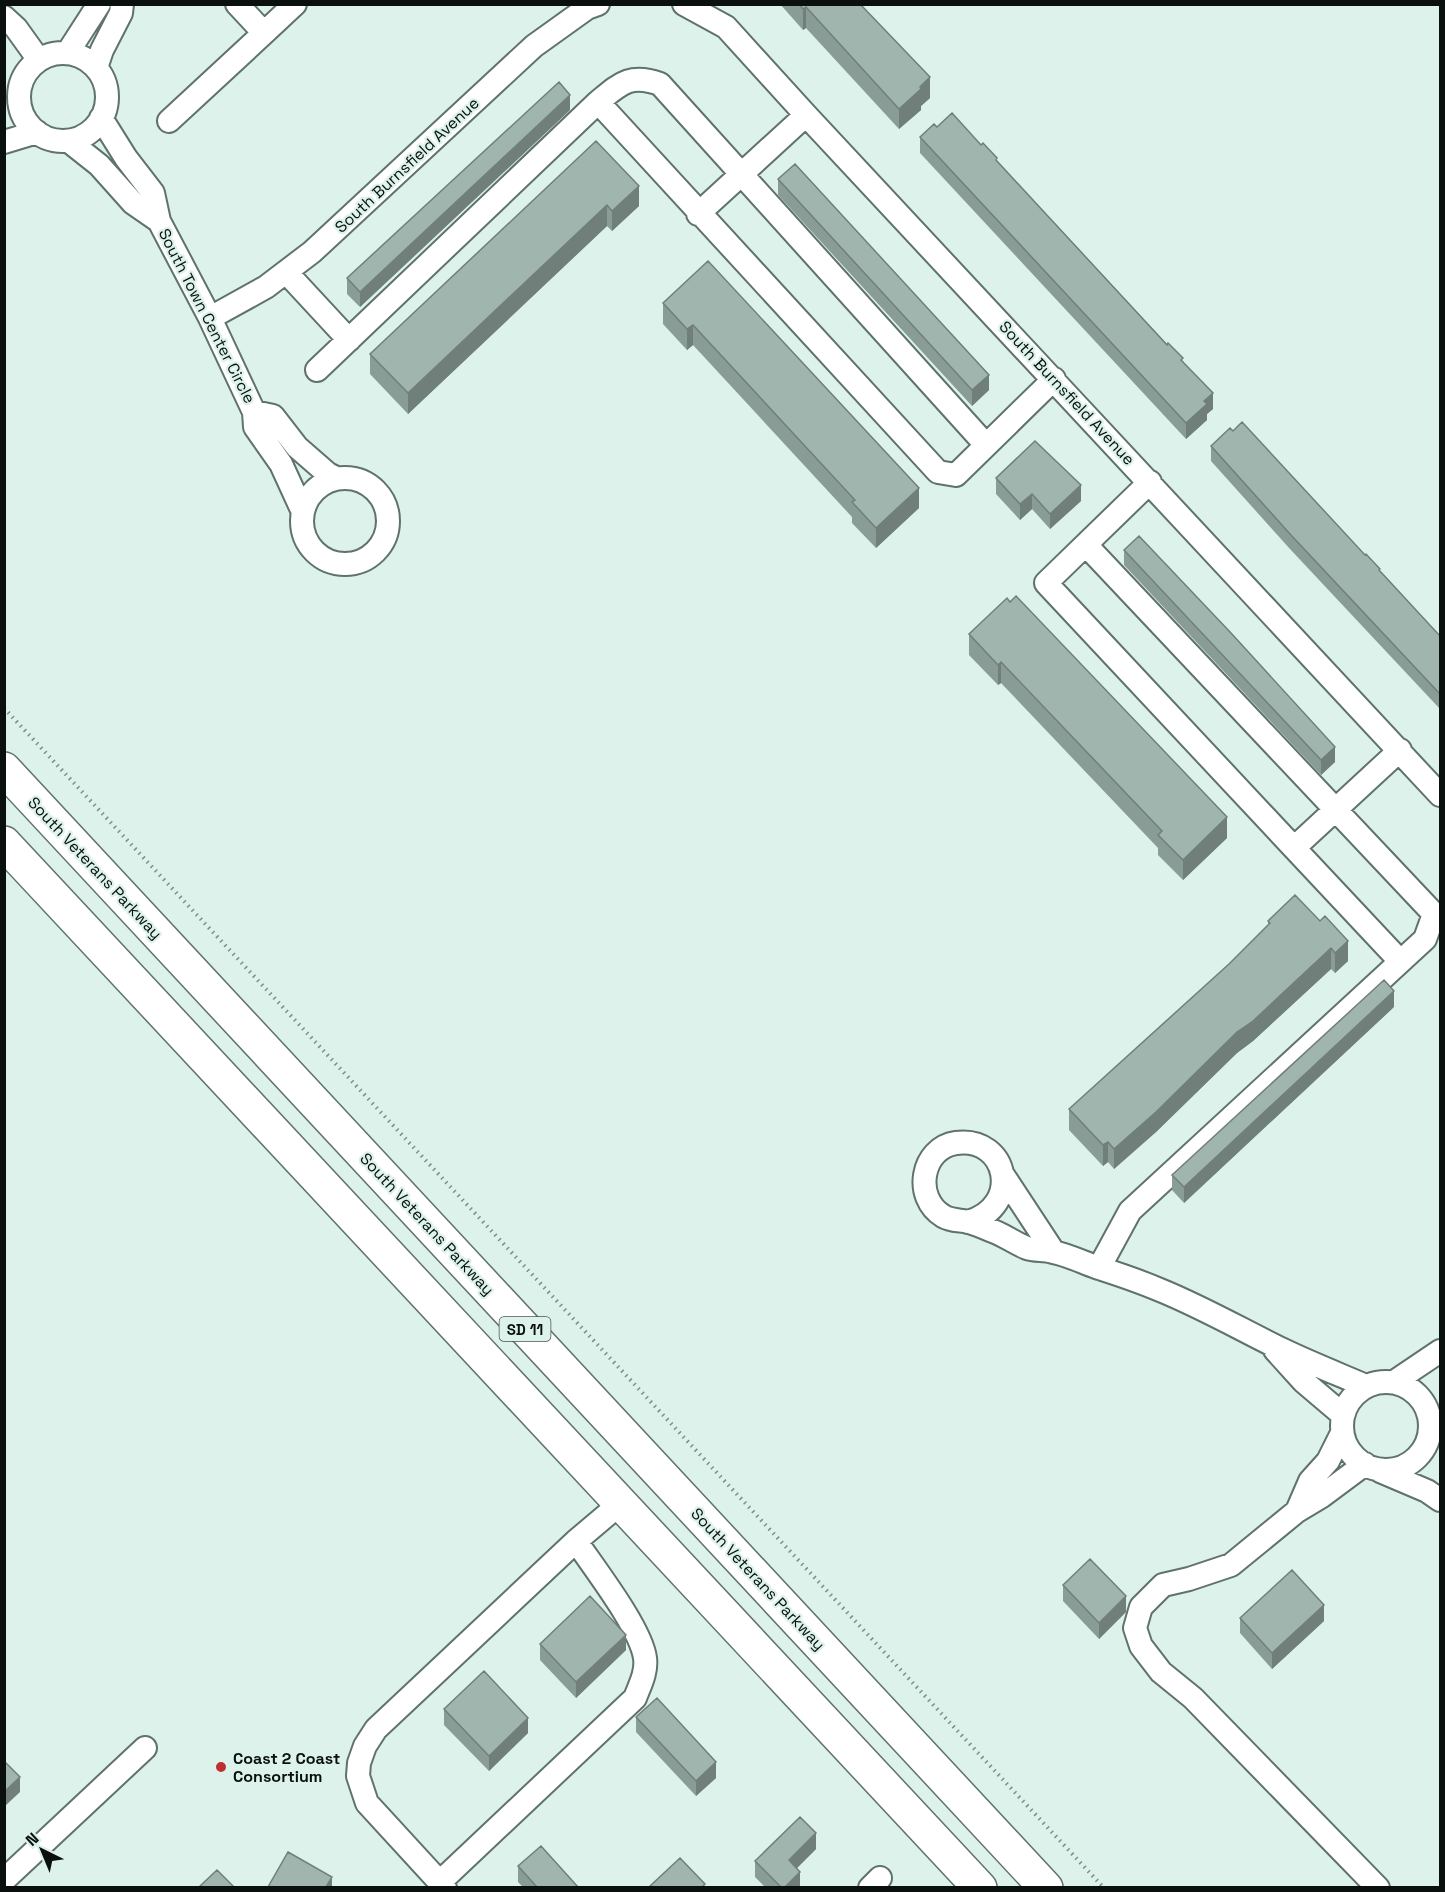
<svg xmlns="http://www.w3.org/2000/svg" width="1445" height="1892" font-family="'Space Grotesk',sans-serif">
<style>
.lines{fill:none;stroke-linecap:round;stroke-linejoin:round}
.minor-casing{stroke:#5f726d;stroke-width:26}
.highway-casing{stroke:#5f726d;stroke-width:36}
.path{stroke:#7e8e89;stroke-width:4;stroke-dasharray:1.5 4.5;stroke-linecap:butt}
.minor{stroke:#fff;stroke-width:22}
.highway{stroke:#fff;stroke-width:33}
.wall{fill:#8a9c96}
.shaded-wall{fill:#717f7a}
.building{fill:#a1b5af;stroke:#717f7a;stroke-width:1.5}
.poi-dot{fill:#be2f2d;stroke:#dcf2eb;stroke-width:2}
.labels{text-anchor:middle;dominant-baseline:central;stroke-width:4.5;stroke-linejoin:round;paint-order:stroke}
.shield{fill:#dcf2eb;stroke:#485450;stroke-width:1.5}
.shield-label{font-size:15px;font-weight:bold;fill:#09100e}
.street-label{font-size:16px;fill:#09100e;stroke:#dcf2eb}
.poi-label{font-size:16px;font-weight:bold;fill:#09100e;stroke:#dcf2eb;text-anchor:start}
</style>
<rect width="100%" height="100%" fill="#dcf2eb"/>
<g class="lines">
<g class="minor-casing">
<path id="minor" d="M684,4l42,23 80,88 634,680
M4,17l12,11 23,32
M264,33l31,-29
M68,52l31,-48
M19 97a44 44 0 1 1 88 0a44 44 0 1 1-88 0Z
M96,68l6,-18 19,-37 1,-9
M598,102c22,-18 32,-29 62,-18l326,361
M101,118l25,40 27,35 6,28 51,97 44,94 1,15 26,37 22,48
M169,121l95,-88 -27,-29
M4,142l33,-10
M70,142l29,23 34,38 26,18
M698,214l108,-99
M286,272l63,68
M210,318l56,-31 46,-35 222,-206 53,-38 11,-4
M317,370l281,-268 340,370 18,3 98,-96
M254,412l19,4 24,31 31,27 8,4
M302 521a43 43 0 1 1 86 0a43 43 0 1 1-86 0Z
M1150,482l-104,101 248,265 106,-98
M1086,545l348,369 -9,25 -295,272 -31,57
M1294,848l106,113
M1003,1175l50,76
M968,1222c55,-16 40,-86 -12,-79 -35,5 -43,55 -13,73 8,5 17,4 26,6 7,2 14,5 21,8 13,4 24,13 37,18 8,3 18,1 26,4 15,3 29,10 43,15 22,7 43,14 64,23 42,17 82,40 123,60 27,13 55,24 83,36
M1275,1350l28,31 40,34
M1342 1426a44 44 0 1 1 88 0a44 44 0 1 1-88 0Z
M1394,1382l46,-31
M1365,1464l-43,32 -25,15 -66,54 -42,14 -26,6 -22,22 -6,21 6,18 20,26 32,26 185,190
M1380,1471l47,20 13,9
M1297,1511l13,-30 18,-20 14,-28
M4,1880l141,-132
M440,1882l195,-184c5,-13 12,-26 10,-40 -4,-30 -51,-90 -69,-117
M445,1888l-78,-85 -9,-27 1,-13 6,-17 11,-17 200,-188 45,-38
M870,1888l10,-10"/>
</g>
<g class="highway-casing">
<path id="highway" d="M4,769l1042,1119
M4,843l976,1045"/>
</g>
<path class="path" d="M4,708l1100,1180"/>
<use href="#minor" class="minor"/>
<use href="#highway" class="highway"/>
</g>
<path class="wall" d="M780,4h80l70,94 -9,8v4l-22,19 -93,-101 -3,2z
M570,110l-210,197 -13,-13v-16z
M937,127l60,34 186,200 30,48 -6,5v6l-21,19 -266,-286v-16z
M596,141l43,65 -27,25 -5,-5 -199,188 -38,-40v-20z
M778,179l211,211 -17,16 -194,-211z
M708,261l211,247 -43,40 -24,-25v-6l-159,-172 -6,5 -24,-26v-21z
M1211,446l154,109 75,81v73l-150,-160 -79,-88z
M996,478l85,23 -31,28 -18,-20 -12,11 -24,-26z
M1124,550l211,212 -14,13 -197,-210z
M969,634l258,204 -44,42 -25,-25v-7l-157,-165 -3,2 -29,-30z
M1295,895l53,66 -13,12 -4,-4 -78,72 -16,12 -81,79 -42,37 -6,-7 -5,4 -34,-36v-21l160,-145 39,-39v-4z
M1394,1007l-210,196 -12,-13v-15z
M1063,1585l63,27 -27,27 -36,-38z
M1240,1618l84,3 -52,48 -32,-36z
M540,1644l86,6 -50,48 -36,-38z
M444,1709l84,24 -39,38 -45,-46z
M636,1717l80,61 -20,18 -60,-64z
M816,1849l-19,19 3,19h-35l-10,-10v-16z
M518,1866l60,21h-55l-5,-5z"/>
<path class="shaded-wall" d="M806,7v21l-3,2v-21z
M930,77v21l-9,8v4l-22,19v-20z
M570,95v15l-210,197v-15z
M639,186v20l-27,25v-20z
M607,205v21l-199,188v-21z
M693,325v20l-6,5v-21z
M989,375v15l-17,16v-16z
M1213,393v16l-6,5v6l-21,19v-16l18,-22z
M1081,485v16l-31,28v-15z
M919,488v20l-43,40v-20z
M1032,494v15l-12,11v-16z
M1001,662v21l-3,2v-20z
M1335,747v15l-14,13v-15z
M1227,817v21l-44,42v-20z
M1348,941v20l-13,12v-20z
M1331,948v21l-78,72 -16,12 -81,79 -42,37v-20l123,-117z
M1394,991v16l-210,196v-16z
M1108,1142v20l-5,4v-21z
M1126,1596v16l-27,27v-16z
M1324,1605v16l-52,48v-16z
M626,1635v15l-50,48v-16z
M528,1718v15l-39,38v-15z
M716,1762v16l-20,18v-15z
M20,1777v15l-16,15v-15z
M816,1833v16l-27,27v-16z
M800,1872v15h-15z
M332,1877v10h-6z"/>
<path class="building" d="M799,4h61l70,73 -10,10 1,2 -22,20 -93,-102 -3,2z
M559,82l11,13 -210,197 -13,-14z
M952,113l29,32 2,-2 14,15 -1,2 171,185 1,-2 15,15 -2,2 32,33 -9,8 3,3 -21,19 -266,-286 14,-13 3,3z
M596,141l43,45 -27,25 -5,-6 -199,188 -38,-39z
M795,164l194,211 -17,15 -194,-211z
M708,261l211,227 -43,40 -24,-26 3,-2 -162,-175 -6,4 -24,-26z
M1242,422l123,133 1,-1 14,15 -1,1 61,66v58l-150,-160 -79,-88 19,-18 3,3z
M1035,441l46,44 -31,29 -18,-20 -12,10 -24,-26z
M1139,536l92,97 104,114 -14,13 -197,-210z
M1016,596l211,221 -44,43 -25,-25 4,-4 -161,-169 -3,3 -29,-31 38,-36 3,4z
M1295,895l25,26 5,-5 23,25 -13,12 -4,-5 -78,73 -16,11 -81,80 -42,37 -6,-7 -5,3 -34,-36 160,-145 41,-41 -2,-2z
M1384,980l10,11 -210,196 -12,-12z
M1090,1559l36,37 -27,27 -36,-38z
M1292,1570l32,35 -52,48 -32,-35z
M590,1596l36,39 -50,47 -36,-38z
M484,1671l44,47 -39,38 -45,-47z
M657,1698l59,64 -20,19 -60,-64z
M4,1761l16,16 -16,15z
M800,1817l16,16 -27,27 11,12 -15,15h-4l-26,-26z
M541,1846l37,41h-41l-19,-21z
M288,1852l44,25 -6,10h-58z
M680,1858l25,26 -3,3h-53z
M217,1870l17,17h-35z"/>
<circle class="poi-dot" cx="221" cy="1767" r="6"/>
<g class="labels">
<rect class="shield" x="499.5" y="1317" width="51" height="24" rx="4.5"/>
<g class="shield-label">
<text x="525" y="1329">SD 11</text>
</g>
<g class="street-label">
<text transform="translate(407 165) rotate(-43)">South Burnsfield Avenue</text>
<text transform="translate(207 316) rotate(63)">South Town Center Circle</text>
<text transform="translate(1067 393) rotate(47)">South Burnsfield Avenue</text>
<text transform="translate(95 868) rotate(47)">South Veterans Parkway</text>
<text transform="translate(427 1224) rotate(47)">South Veterans Parkway</text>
<text transform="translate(758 1579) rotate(47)">South Veterans Parkway</text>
</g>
<g class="poi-label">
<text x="233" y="1758">Coast 2 Coast<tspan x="233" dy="18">Consortium</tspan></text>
</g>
</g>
<rect width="1445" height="1892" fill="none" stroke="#09100e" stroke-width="12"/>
<g transform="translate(42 1850) rotate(317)" stroke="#dcf2eb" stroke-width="4.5" paint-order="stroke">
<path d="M0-4.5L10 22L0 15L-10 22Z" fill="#09100e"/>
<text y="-9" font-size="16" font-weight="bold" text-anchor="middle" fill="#09100e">N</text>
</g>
</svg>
